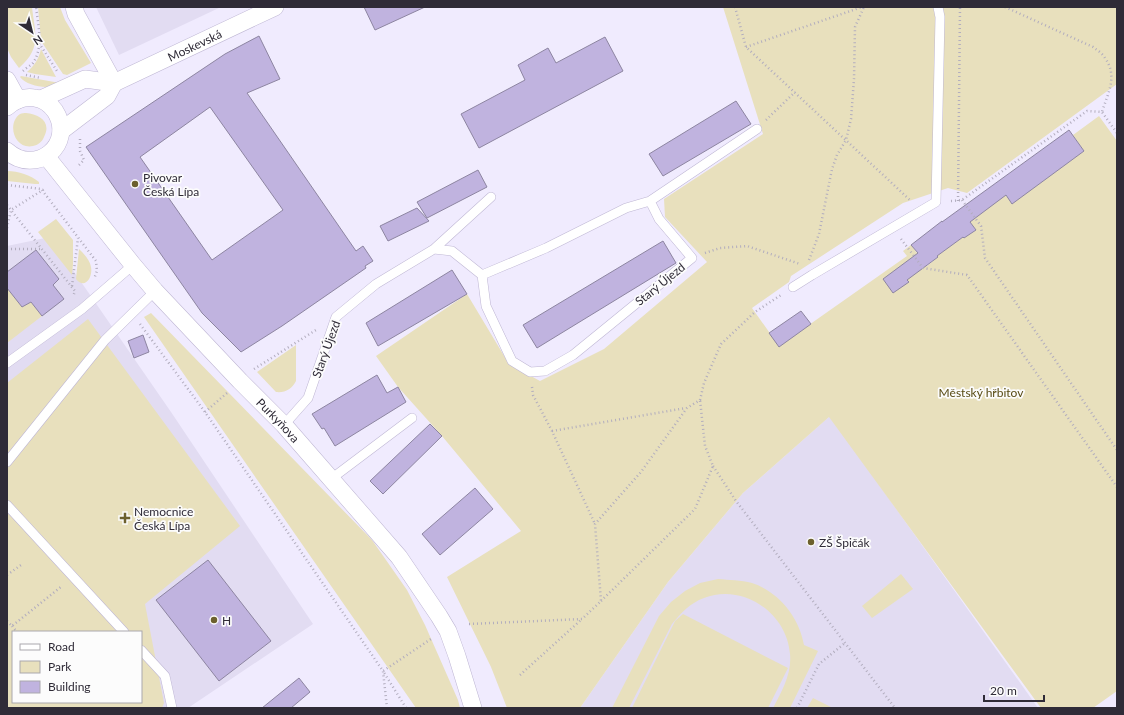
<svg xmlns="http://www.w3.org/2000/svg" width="1124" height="715" font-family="Lato,sans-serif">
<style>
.built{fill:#e2dcf2;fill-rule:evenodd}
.green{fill:#e8e0bd;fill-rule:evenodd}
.building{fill:#c0b3df;stroke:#8d85a1;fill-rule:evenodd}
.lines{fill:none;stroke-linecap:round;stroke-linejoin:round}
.lane-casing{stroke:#bfb7d4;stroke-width:10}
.street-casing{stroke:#bfb7d4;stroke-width:18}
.path{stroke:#b2adbe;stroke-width:2.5;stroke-dasharray:1 3;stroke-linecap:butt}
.lane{stroke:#fff;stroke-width:9}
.street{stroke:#fff;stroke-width:17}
.poi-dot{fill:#6c602d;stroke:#fcfcfc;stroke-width:1.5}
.labels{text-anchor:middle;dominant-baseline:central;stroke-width:3.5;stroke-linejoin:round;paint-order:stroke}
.street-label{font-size:12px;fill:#2f2b37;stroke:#fcfcfc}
.poi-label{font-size:12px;fill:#2f2b37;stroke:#fcfcfc;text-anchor:start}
.park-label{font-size:12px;fill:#584b14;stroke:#fcfcfc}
</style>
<rect width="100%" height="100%" fill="#f0ebfe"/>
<path class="built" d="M96,7h125l-102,48z
M50,237l121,175 142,212 -125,84h-181v-462zM13,632h128v70h-128z
M830,416l208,292h-458l88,-126 75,-89z"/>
<path class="green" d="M7,7h25c3,27 10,41 -13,61l-8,-11 -4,-9z
M38,7h22l5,13 26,43 -24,12 -4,-1 -22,-33z
M723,7h394v77l-150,109 -19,-5 -45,15 -112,73 -2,6 -37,26 27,38 128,-90 -4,-5 8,-6 16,21 11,-9 -1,-1 26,-19 1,1 12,-8 -16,-21 10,-7 30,-14 12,15 72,-52 -11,-16 26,-19 18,25v550l-24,17h-52l-212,-291 -86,76 -75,89 -88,126h-73l-16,-41 -44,-90 74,-46 -79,-95 -44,-49 -22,-31 91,-62 42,70 31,17 64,-32 103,-87 -42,-45 -1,-18 99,-65z
M41,49l15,28 -21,-3 -8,-2c7,-6 12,-13 14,-23z
M21,76l39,7c-2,1 -4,2 -6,3 -10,3 -28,-1 -34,-9z
M26,113c13,1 26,9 18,24 -2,5 -6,8 -11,9 -18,4 -27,-22 -13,-32 2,-1 4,-1 6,-1z
M7,171c12,0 23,4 32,11v2h-4l-28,-3z
M56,219l17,21v24l-1,11 -34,-43z
M79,249c5,5 11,11 12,18 2,10 -6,23 -15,12z
M8,288l14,19 9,-5 11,14 -35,27z
M151,313l221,227 35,50 18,35 33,75 2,8h-44l-272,-391z
M88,319l152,207 -95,78 19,99 -2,5h-155v-325zM13,632h128v70h-128z
M296,345v36c-4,8 -11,12 -20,11l-19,-20z
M901,574l12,15 -41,29 -10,-12z
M718,579c11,1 23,1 34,4 27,9 47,34 52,62l14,6 -28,57h-17c9,-17 19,-35 17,-54 -3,-41 -47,-71 -86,-56 -14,5 -23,15 -32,26l-43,84h-17l47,-92 12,-14 14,-11 15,-8z
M683,614l105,54 -20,40h-136l43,-87z
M813,698l20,10h-26z"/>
<path class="building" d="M364,7h61l-50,23z
M259,36l21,43 -33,14 109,158 7,-5 10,15 -8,5 1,2 -84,58 -41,26 -39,-39 -116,-166 139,-93zM210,107l73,103 -71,50 -72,-103z
M605,37l18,34 -144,77 -18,-34 64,-34 -7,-15 30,-17 8,15z
M736,101l15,23 -88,52 -14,-22z
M1069,130l15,21 -72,53 -6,-9 -36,27 6,8 -12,8 -1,-1 -26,19 1,1 -31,23 2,2 -16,11 -10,-14 35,-26 -7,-8 31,-24v1z
M478,170l9,17 -60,31 -10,-16z
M417,208l12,13 -41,20 -8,-15z
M663,241l13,22 -139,85 -14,-23z
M36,250l23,29 -6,6 11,14 -22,17 -11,-14 -9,5 -15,-19v-16z
M452,270l15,24 -89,52 -12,-23z
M801,311l10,13 -32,23 -10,-14z
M143,335l6,17 -15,6 -6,-17z
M377,375l10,18 11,-6 8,15 -71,44 -11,-18 -2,1 -10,-15z
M430,424l12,12 -59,58 -13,-13z
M475,488l18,21 -53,46 -18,-21z
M208,560l63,81 -52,40 -63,-81z
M299,678l11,14 -19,16h-29z"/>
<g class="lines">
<g class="lane-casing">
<path id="lane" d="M650,201l107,-72
M434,249l57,-52
M793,287l19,-12 124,-73 4,-185 -2,-10
M7,363l75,-54 51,-44
M284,425l24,-27 28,-81 40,-33 58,-35 18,2 30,24 4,31 26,55 18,11 15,-1 28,-16 119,-97 -33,-39 -9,-18 -24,7 -80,40 -64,27
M7,462l98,-122 50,-49
M331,479l81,-61
M7,505l117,127
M141,650l24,26 7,32"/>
</g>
<g class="street-casing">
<g id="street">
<path d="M74,7l2,7 38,69"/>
<path d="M7,80l11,20"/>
<path id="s1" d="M114,83l161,-76"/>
<path d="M41,99l44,-20 29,4"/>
<path d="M7,107c8,-7 17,-11 28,-9 8,1 15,6 20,13 21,33 -19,66 -48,40"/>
<path d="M61,131l46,-35 7,-13"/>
<path id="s2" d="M46,156l87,109 22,26 85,90 44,44 115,132 40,59 9,15 9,25 16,52"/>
</g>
</g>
<path class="path" d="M735,7l11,40 165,154
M1005,7l88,40c4,3 9,6 12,11 13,18 3,35 -3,54
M39,43l18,28
M746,47l116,-40
M23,71c3,-3 7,-5 10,-8 11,-16 5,-38 3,-56
M26,75l15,3
M766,120l29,-28
M79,165l5,-5 -4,-9v-12
M7,185l35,4
M42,190l54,71 1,10 -3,8
M962,200l19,26 4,32 132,192
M951,201l11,-1 125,-89 15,1 15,21
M958,201l2,-194
M7,205l68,86 -2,6
M7,228l4,-18 35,-22
M901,239l22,29 44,7 150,212
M7,249h35
M705,253l15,-5 27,-2 53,18
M809,260l10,-26 13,-65 5,-14 9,-15 5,-21 3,-40 1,-52 9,-20
M72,286l6,-48
M140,324l65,88 178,259 4,37
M254,369l62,-39
M532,387l1,8 19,36 43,93
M205,412l22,-19
M552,431l134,-23
M713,466l23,35 159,207
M7,575l14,-10
M601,601l94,-92 18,-43 -8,-20 -5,-46
M7,621l5,5 50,-40
M469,624l113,-5 19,-18 -6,-77 46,-52 46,-64 13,-8 4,-17 17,-39 34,-32 26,-17
M12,626l5,6
M520,675l62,-56
M406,708l-23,-37 48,-32
M797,708l22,-44 26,-21"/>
<use href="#lane" class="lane"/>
<use href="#street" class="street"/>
</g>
<g class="poi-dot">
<circle cx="135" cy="184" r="4"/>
<path d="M123 512h4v4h4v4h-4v4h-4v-4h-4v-4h4z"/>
<circle cx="811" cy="542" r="4"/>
<circle cx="214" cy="620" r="4"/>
</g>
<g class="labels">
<g class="street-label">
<text stroke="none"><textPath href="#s1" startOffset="89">Moskevská</textPath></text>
<text transform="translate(660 284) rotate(-39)">Starý Újezd</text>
<text transform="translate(326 349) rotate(-70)">Starý Újezd</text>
<text stroke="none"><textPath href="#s2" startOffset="352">Purkyňova</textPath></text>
</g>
<g class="poi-label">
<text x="143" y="177">Pivovar<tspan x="143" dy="14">Česká Lípa</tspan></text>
<text x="134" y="511">Nemocnice<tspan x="134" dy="14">Česká Lípa</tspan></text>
<text x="819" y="542">ZŠ Špičák</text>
<text x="222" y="620">H</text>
</g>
<g class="park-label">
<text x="981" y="392">Městský hřbitov</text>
</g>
</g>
<rect width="1124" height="715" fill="none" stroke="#2f2b37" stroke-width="16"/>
<rect x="12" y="631" width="130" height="72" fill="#fcfcfc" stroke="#aaa8ad"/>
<rect x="20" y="644" width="20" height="6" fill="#ffffff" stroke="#aaa8ad"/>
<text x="48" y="651" font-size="12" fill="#2f2b37">Road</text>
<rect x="20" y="661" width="20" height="12" fill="#e8e0bd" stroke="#aaa8ad"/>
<text x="48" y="671" font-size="12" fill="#2f2b37">Park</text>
<rect x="20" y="681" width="20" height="12" fill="#c0b3df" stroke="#aaa8ad"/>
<text x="48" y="691" font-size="12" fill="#2f2b37">Building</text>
<g transform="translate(32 32) rotate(145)" stroke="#fcfcfc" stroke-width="3" paint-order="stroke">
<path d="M0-3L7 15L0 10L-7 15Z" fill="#2f2b37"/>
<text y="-6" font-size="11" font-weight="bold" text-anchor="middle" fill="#2f2b37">N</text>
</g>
<path d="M984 695v6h60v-6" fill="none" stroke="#2f2b37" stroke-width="2"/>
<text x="990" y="695" font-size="12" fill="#2f2b37" stroke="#fcfcfc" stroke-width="3" paint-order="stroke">20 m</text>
</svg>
